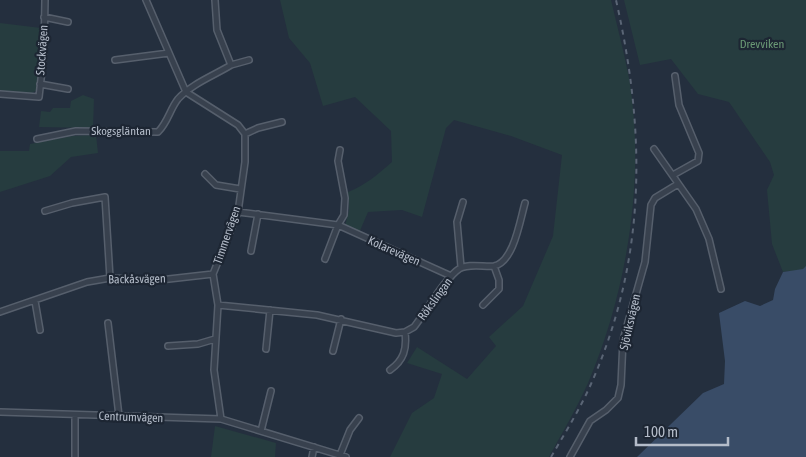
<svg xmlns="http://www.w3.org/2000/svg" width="806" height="457" font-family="'Asap Condensed',sans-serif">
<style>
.green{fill:#263c3f}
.water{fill:#394c67}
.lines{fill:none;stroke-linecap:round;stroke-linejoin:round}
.street-casing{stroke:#565f6c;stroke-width:8}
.street{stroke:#38414e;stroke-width:5}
.rail{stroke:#5a6575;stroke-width:2;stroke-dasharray:5 5;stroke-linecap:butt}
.labels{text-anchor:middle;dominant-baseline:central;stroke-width:4.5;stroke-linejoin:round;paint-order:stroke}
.park-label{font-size:12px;fill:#6b9a76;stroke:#1d2633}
.street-label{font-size:12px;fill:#b4bcc9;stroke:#1d2633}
</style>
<rect width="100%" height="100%" fill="#242f3e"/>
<path class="green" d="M280,0h331c6,26 13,52 18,78 17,98 -2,214 -41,305 -11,25 -26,50 -39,74h-159l22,-44 22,-15 8,-24 -35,-11 10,-16 50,32 29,-33 -7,-9 34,-31 30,-70 9,-81 -51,-19 -57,-16 -8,8 -24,89 -20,-7 -34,2 -9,21 -14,-7 4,-16 -1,-18c18,-7 30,-18 44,-30l-1,-31 -36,-34 -32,9 -13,-43 -21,-25z
M624,0h182v297l-17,-26 -6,1 -11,-28 -5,-54 7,-15 -4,-13 -41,-60 -31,-8 -27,-35 -31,6z
M0,23l41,5 -4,62 -10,6 -27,-4z
M83,95l11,4 -1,29 -54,-1 2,-16 9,1 3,-4h17l1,-7z
M96,135l2,18 -27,4 -21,19 -50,16v-41h29l1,-7 42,-8z
M215,426l61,17 -1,14h-64z"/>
<path class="water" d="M806,266v191h-169l66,-64 21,-9 1,-23 -6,-48 26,-12 15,5 13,-6 2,-11 8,-17 20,-3z"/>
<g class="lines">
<g class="street-casing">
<path id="street" d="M146,0l40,92 52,33 7,9v28l-7,50 -25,62 5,31 -4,65 7,49
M215,0l2,30 14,35 18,-5
M44,17l24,5
M115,60l54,-7
M40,84l28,5
M0,94l39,3 5,-45 1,-52
M245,134l13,-6 24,-6
M37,139l39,-8 82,1c10,-10 12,-23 20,-33 13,-15 37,-24 53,-34
M654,149l42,60 13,30 12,50
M205,174l11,11 24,4
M673,175l25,-14 1,-8 -20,-48 -4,-29
M45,211l27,-8 33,-6 5,81
M238,212l100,13 113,51
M251,251l7,-37
M325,259l13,-34 6,-10 1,-17 -7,-37 2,-11
M461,267l-4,-45 6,-20
M35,301l5,29
M218,305l99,10 79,18 9,-1 9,-5c11,-14 32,-50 45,-58 9,-6 25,-2 35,-3 20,-4 26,-46 31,-63
M483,305l16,-16v-9l-5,-14
M0,312l87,-30 23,-4 50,2 53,-6
M108,323l11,93
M168,346l30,-2 17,-5
M266,349l4,-39
M333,351l8,-32
M390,370c14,-10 17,-21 15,-38
M0,412l221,7 125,38
M261,431l10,-40
M340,455l10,-25 9,-12
M75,457v-42
M312,457l2,-10
M570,457l20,-36 16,-11 12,-12 3,-13 2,-45 22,-78 6,-57 4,-7 23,-14"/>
</g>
<use href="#street" class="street"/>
<path class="rail" d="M551,457c14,-24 29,-48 40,-73 56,-126 55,-252 25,-384"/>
</g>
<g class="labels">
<g class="park-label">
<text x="762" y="44">Drevviken</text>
</g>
<g class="street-label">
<text transform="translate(42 50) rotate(-86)">Stockvägen</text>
<text x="121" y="131">Skogsgläntan</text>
<text transform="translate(227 235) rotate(-71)">Timmervägen</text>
<text transform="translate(394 251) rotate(24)">Kolarevägen</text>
<text transform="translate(137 279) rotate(-1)">Backåsvägen</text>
<text transform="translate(435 299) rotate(-54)">Rökslingan</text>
<text transform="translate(630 322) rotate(-77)">Sjöviksvägen</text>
<text transform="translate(131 417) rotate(2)">Centrumvägen</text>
</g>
</g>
<path d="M636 437v8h92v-8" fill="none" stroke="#b4bcc9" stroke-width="2.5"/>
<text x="644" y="437" font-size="15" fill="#b4bcc9" stroke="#1d2633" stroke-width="4" paint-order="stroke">100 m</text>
</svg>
